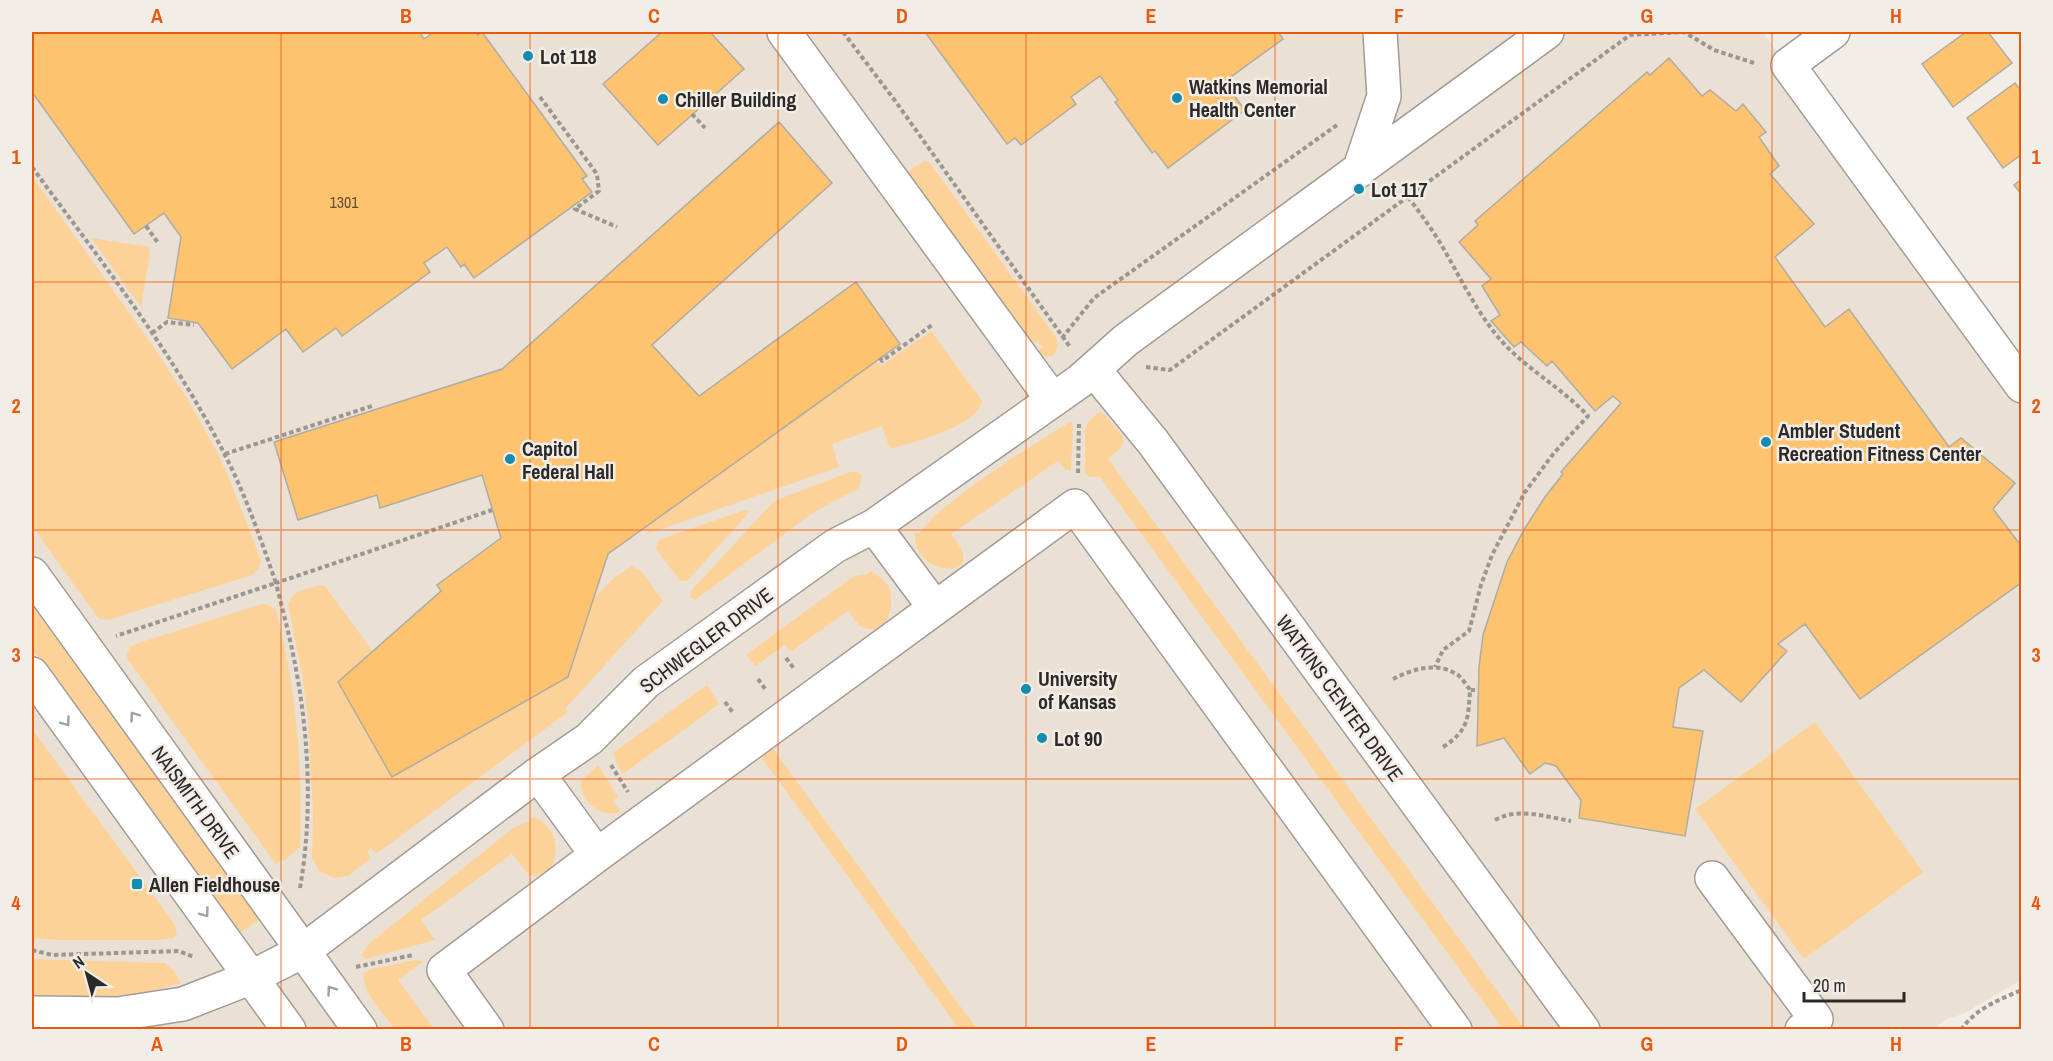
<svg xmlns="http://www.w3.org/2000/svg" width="2053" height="1061" font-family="'Archivo Narrow',sans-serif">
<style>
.built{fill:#eae1d4}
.green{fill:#fdd299}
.building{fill:#fec36f;stroke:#afaba5;stroke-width:1.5}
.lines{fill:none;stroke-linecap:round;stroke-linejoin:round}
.minor-casing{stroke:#a19c97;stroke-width:36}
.path{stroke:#9a9692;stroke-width:4;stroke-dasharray:4.5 3;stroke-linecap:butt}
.minor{stroke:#fff;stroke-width:33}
.oneway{stroke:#a09f9e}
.grid{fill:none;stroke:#e8590c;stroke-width:1.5;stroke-opacity:0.55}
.poi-dot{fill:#148caf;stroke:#f2ede7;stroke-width:2}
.labels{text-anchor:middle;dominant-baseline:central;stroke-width:5;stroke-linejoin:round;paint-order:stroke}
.number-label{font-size:16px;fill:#60503a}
.poi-label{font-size:20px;font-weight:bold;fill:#2c2a28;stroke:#f2ede7;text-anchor:start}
.street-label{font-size:20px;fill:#2c2a28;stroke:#f2ede7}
.neatline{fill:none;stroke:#e8590c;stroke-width:2}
.grid-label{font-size:20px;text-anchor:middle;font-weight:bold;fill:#e8590c}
</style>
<rect width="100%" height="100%" fill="#f2ede7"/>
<path class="built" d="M32,32h1731l258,366v582l-58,34 -16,5 -15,11 -1900,-1z"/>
<path class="green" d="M925,161l5,2 126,174 2,10 -4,8 -7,2 -10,-5 6,-5 -6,-6 -5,3 -124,-172 11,-8z
M32,176l123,173 33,51 29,52 12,26 32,82 -2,9 -7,6 -144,45 -8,-1 -4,-4 -64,-89z
M91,238l58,9 1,7 -9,53z
M931,331l51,70c-5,26 -69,41 -92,48l-8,-23 -50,18 7,23 -189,66 -8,-4 234,-168 5,5z
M1099,412l7,4 17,21c2,11 -8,15 -15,22l417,570h-22l-404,-553 -10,1 -4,-4v-44l4,-8z
M1070,422l3,4 -2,44h-5l-8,-9 -107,73c4,6 10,12 12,20 6,27 -52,16 -48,-21h4l16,-18 37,-29 40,-28z
M850,472h8l4,4 -3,12 -45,24 -119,88 -5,-3 1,-6 83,-90z
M745,510l3,1 -1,4 -60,66h-7l-24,-32 1,-6 4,-4z
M632,566l10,6 21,29 -98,108 3,3 -192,142 -5,-6 -4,4 4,6 -23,18 -14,2 -15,-7 -7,-14 1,-43 -5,-94 -6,-46 -14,-70 5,-9 7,-4 20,-6 5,1 48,66 220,-53 22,-22z
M870,570c6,5 14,9 18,16 9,16 0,50 -24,42 -7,-2 -11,-12 -16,-17l-58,41 -5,-7 -30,21 -9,-11 108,-79 14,-2z
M262,604l7,1 7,5c20,77 27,157 24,237l-16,14 -2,-2 -6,5 -148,-204c-3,-8 1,-12 7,-16z
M32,605l227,315 -21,14 -206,-285z
M707,685l12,19 -96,70 -7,-12 -2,-10z
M1815,722l108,150 -119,87 -109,-150z
M32,729l143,196 2,10 -4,3 -15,2h-99l-27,-2z
M771,746l206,283h-18l-200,-275z
M598,765l20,32 -5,4 8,11c-20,7 -41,-10 -40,-31z
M532,817c34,9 30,65 -3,58l-17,-21 -91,66 14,20 -70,19 -4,-4 9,-12 143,-115 17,-7z
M32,959l133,4 10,9 6,11 -58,16 -91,-4z
M415,960l9,1 -26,19 36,49h-39c-10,-13 -35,-39 -31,-56l8,-4z"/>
<path class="building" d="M32,32h387l5,7 10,-7h41l3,3 4,-3 105,144 -5,3 10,13 -118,86 -10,-14 -3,3 -14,-20 -23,16 6,9 -88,64 -6,-8 -33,24 -17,-23 -54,40 -34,-46 -30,-5 13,-81 -17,-24 -30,21 -102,-142z
M662,32h48l34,37 -86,76 -55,-61z
M925,32h353l5,7 -59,43 21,28 -77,58 -13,-17 -3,2 -37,-51 3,-2 -18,-24 -29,21 5,7 -55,41 -6,-7 -8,6z
M1966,32h22l24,31 -59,44 -31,-43z
M1669,58l33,38 8,-6 26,21 7,-7 23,28 -7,5 20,29 -9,8 44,50 -39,33 50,70 24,-18 100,138 12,-9 54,45 -22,26 29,38v35l-162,117 -55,-75 -27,20 9,7 -46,51 -37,-32 -25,18 -6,39 30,4 -18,105 -106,-18 2,-18 -25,-34 -11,-3 -15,11 -26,-36 -27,8 2,-79 4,-32 24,-73 18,-34 20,-31 18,-23 -2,-2 60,-69 -8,-7 -18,15 -43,-50 -5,5 -26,-24 -7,5 -23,-26 9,-6 -18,-29 9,-7 -32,-37 19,-17 -3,-4 172,-149 3,3z
M2015,83l7,9v62l-19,14 -36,-50z
M779,122l53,61 -180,162 47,51 157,-114 44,62 -292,210 -40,123 -176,100 -54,-95 103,-91 -4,-6 64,-47 -19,-63 -102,33 -3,-13 -79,25 -24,-78 228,-73z
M2022,179v16l-8,-10z"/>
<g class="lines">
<g class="minor-casing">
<path id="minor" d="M784,32l268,367
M1833,32l-45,33 234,321
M1359,171l25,-75 -4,-64
M1094,370l59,72 430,588
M874,526l61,82
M32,574l328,456
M32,674l257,356
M538,774l59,81
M1712,878l104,141 -14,11
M32,1013l86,1 65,-10 69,-27 51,-26 235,-177 51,-35 57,-57 189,-136 39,-20 206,-145 46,-41 421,-308
M487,1030l-43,-60 153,-115 478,-349 380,524"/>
</g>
<path class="path" d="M843,32l53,70 174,245
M540,97l57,77 2,17 -24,18 42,18
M692,114l13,14
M32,167c68,93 141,185 193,288 21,41 36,85 51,128l-160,53
M1408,197c12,16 24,32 34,49 18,31 33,63 56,91 26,31 62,49 90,79l-34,37 -29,39 -33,63 -11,30 -12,46 -26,19 -8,17
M146,226l12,17
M152,333l15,-11 27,3
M1062,338l32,-40 243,-173
M880,358l2,3 50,-36
M1146,367l24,3 460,-335 54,-3 30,18 40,13
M225,454l147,-48
M1078,473l1,-49
M786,658l9,12
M758,679l8,11
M1393,679c20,-10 44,-18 65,-4 5,4 9,11 12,15
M725,702l9,12
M1443,747c26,-17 25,-28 27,-57h8
M611,765l17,27
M1495,820c23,-13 52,-3 76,1
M300,888c13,-74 9,-155 -6,-229 -5,-26 -12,-51 -18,-76l216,-73
M32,950l20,5 127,-4 15,6
M356,967l57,-12
M1961,1030c14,-21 39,-31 61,-40"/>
<use href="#minor" class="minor"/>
</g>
<defs><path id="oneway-chevron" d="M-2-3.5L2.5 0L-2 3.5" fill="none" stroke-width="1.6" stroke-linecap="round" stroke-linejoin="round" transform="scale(1.5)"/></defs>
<g class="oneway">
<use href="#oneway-chevron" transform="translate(134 716) rotate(-126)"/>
<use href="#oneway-chevron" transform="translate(66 722) rotate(54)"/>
<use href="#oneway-chevron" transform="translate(205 913) rotate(54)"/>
<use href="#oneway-chevron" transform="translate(331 990) rotate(-126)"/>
</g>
<path class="grid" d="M281,32v998M530,32v998M778,32v998M1026,32v998M1275,32v998M1523,32v998M1772,32v998M32,282h1990M32,530h1990M32,779h1990"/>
<g class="poi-dot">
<circle cx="528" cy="56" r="6"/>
<circle cx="1177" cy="98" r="6"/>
<circle cx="663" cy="99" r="6"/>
<circle cx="1359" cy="189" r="6"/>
<circle cx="1766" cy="442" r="6"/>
<circle cx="510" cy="459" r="6"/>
<circle cx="1026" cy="689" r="6"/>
<circle cx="1042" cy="738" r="6"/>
<rect x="131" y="878" width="12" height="12" rx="3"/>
</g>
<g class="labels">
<g class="number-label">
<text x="344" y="202">1301</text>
</g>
<g class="poi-label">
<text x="540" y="56">Lot 118</text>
<text x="1189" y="86">Watkins Memorial<tspan x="1189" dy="23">Health Center</tspan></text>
<text x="675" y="99">Chiller Building</text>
<text x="1371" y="189">Lot 117</text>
<text x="1778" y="430">Ambler Student<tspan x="1778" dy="23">Recreation Fitness Center</tspan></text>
<text x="522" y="448">Capitol<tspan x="522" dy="23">Federal Hall</tspan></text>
<text x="1038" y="678">University<tspan x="1038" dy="23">of Kansas</tspan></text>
<text x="1054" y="738">Lot 90</text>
<text x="149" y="884">Allen Fieldhouse</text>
</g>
<g class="street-label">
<text transform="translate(706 640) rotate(-37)">SCHWEGLER DRIVE</text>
<text transform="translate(1340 698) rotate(54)">WATKINS CENTER DRIVE</text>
<text transform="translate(196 802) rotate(54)">NAISMITH DRIVE</text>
</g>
</g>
<rect width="2053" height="1061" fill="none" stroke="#f2ede7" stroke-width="66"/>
<g transform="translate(87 974) rotate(324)" stroke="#f2ede7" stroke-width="4.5" paint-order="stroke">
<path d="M0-4.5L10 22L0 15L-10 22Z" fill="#2c2a28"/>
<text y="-9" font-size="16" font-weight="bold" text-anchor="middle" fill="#2c2a28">N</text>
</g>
<path d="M1804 992v9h100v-9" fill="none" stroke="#2c2a28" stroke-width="3"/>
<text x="1813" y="992" font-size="18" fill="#2c2a28" stroke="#f2ede7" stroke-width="4.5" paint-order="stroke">20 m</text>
<rect x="33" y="33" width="1987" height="995" class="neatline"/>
<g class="grid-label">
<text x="157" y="23">A</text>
<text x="406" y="23">B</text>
<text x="654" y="23">C</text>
<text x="902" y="23">D</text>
<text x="1151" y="23">E</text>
<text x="1399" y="23">F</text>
<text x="1647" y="23">G</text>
<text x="1896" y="23">H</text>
<text x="16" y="164">1</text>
<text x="2036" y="164">1</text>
<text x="16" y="413">2</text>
<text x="2036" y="413">2</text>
<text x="16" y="662">3</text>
<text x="2036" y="662">3</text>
<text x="16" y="910">4</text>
<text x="2036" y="910">4</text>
<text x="157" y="1051">A</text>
<text x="406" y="1051">B</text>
<text x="654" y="1051">C</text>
<text x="902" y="1051">D</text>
<text x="1151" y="1051">E</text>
<text x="1399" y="1051">F</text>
<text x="1647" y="1051">G</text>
<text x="1896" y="1051">H</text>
</g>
</svg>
